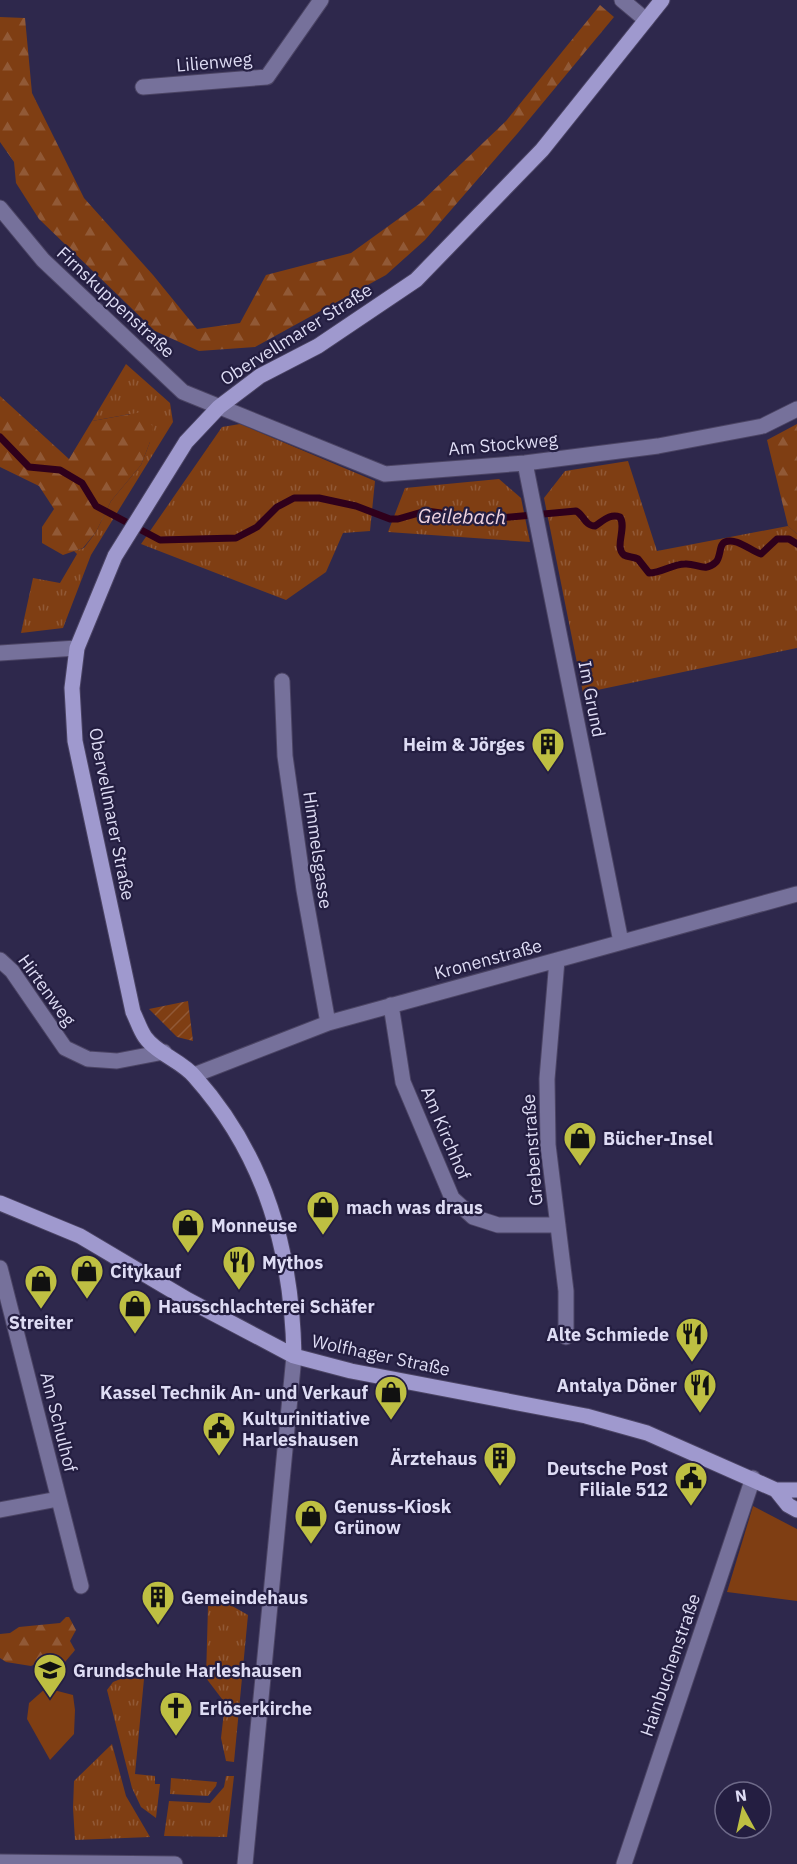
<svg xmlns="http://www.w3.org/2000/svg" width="797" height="1864" font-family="'IBM Plex Sans',sans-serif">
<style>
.grass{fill:url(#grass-tufts)}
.forest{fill:url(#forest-firs)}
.park{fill:#7f3e13}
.garden{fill:url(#garden-furrows)}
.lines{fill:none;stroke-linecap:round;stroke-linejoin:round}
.stream{stroke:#2f001b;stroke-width:7}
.minor-casing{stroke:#4b4464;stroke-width:17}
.major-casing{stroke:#4b4464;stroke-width:17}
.minor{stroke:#76719b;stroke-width:15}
.major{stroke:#9f99ce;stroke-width:15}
.labels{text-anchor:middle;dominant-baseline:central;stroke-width:4.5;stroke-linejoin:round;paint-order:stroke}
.street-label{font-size:18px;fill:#dedcf4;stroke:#241e41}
.poi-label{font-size:18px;font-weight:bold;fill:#dedcf4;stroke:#241e41;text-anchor:start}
.water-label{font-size:20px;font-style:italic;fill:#f0d4e0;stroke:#241e41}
</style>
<defs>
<pattern id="grass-tufts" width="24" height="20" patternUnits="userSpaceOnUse" patternTransform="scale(1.5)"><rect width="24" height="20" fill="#7f3e13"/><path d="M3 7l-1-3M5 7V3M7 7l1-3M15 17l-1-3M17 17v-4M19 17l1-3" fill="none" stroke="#915936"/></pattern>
<pattern id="forest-firs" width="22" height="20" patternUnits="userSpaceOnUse" patternTransform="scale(1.5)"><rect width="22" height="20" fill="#7f3e13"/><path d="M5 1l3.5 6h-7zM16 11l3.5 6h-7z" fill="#915936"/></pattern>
<pattern id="garden-furrows" width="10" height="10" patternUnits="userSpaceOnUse" patternTransform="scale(1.5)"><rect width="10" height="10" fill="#7f3e13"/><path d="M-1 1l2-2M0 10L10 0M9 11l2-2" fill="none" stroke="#915936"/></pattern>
</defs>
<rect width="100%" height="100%" fill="#2e284c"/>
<path class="grass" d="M126,364l44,39 3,19 -82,133 -28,73 -42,5 12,-55 27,5 17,-29 -3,-3 10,-3 12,-16 15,-31 30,-36 9,-23 -20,-28 -38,7z
M240,424l135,57 -5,50 -27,2 -17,39 -40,28 -145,-56 81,-117z
M628,461l29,90 131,-25 9,8v114l-214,45 -39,-195 21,-27z
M499,479l22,19 9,44 -142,-10 17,-44z
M218,1598l30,17 -14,147 -8,-1 -5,-23 4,-35 -19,-25 2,-72z
M123,1678l21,1 -9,95 20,2v8h5l-4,34 -15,-11 -9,-19 -25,-98 6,-8z
M112,1744l14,52 24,41 -75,3 -2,-32 1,-27z
M226,1776h8l-7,61 -63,-1 5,-35 41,2 14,-16z
M171,1778l46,4 -1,4 -8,10 -38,-2z"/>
<path class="forest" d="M600,5l14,12 -97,117 -92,106 -39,35 -131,72 -56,4 -44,-20 -116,-112 -23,-36 -2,-21 -14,-20v-125l25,1 7,75 52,105 69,77 44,54 43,-6 26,-48 85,-22 68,-49 87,-83z
M0,396l69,63 23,-38 50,-9 11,15 -3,15 -9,23 -30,36 -15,31 -13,16 -20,7 -21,-12v-16l12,-18 -15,-23 -39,-19z
M797,424v110l-9,-8 -21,-86z
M66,1617h3l7,13 -6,11 5,9 -10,12 -21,-2 -13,6 -25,-4 -6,-4v-24l10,-1 9,-6 41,-4z"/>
<path class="park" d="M753,1506l44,23v72l-70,-9z
M46,1688l27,7 2,15 -1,24 -24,26 -23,-41 2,-16z"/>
<path class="garden" d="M188,1001l5,40 -16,-4 -28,-28z"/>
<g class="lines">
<path class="stream" d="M0,437l29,30 31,3 22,13 14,23 64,34 76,-2 21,-11 20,-20 17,-9h25l37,8 34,13h8l28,-8 46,6 28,1 76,-7c8,4 9,15 19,15 8,-5 15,-13 25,-9 7,11 -6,30 4,38 4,2 10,2 14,4l11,14c13,0 23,-9 36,-9 12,-1 20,9 31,-2 5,-5 3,-18 9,-20 11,-5 26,9 36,12l16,-15h12l8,5"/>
<g class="minor-casing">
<path id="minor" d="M622,0l24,20
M143,87l124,-10 54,-77
M0,208l43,52 140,132 202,82 140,-11 133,-17 105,-20 34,-17
M525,463l96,479
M0,653l77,-5
M282,681l3,75 19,134 24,133
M0,960l12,11 53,77 23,11 29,2 47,-9
M557,960l-10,119 1,66 18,146v46
M391,1005l12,77 49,116 21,19 25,8h60
M194,1075l134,-52 469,-129
M0,1268l81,318
M0,1510l58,-11
M0,1862l175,2
M245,1864l49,-508
M624,1864l129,-386"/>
</g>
<g class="major-casing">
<path id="major" d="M0,1203l80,33 108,64 106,56 57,15 235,45 61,17 129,57 12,15 9,5
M294,1356c-2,-104 -28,-199 -99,-279 -13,-16 -38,-23 -50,-40 -5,-7 -8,-17 -12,-25l-58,-271 -3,-53 5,-40 38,-92 71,-114 33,-35 41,-31 58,-30 98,-66 126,-130 120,-150
M776,1490h21"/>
</g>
<use href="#minor" class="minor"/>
<use href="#major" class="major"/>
</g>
<defs>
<g id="building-pin" transform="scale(1.725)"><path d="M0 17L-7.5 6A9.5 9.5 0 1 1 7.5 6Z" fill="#bebf42" stroke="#241e41"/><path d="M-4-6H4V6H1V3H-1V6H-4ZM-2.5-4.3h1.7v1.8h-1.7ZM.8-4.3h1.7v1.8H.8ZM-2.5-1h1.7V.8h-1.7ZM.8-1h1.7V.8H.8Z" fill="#111"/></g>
<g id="shop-pin" transform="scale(1.725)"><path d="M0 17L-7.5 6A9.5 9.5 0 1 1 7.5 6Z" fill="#bebf42" stroke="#241e41"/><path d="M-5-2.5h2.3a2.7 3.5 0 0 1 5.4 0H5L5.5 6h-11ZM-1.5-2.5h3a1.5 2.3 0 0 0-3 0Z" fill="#111"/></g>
<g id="restaurant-pin" transform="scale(1.725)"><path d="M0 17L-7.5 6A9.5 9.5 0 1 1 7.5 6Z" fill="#bebf42" stroke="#241e41"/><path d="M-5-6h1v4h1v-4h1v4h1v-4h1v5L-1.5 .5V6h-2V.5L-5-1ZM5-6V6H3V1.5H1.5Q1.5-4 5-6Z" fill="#111"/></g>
<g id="civic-pin" transform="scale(1.725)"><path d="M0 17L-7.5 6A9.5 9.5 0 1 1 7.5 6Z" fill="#bebf42" stroke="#241e41"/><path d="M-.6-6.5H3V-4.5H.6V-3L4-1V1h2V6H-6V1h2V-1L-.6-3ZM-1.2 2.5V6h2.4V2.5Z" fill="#111"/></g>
<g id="school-pin" transform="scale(1.725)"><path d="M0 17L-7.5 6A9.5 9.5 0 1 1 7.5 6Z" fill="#bebf42" stroke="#241e41"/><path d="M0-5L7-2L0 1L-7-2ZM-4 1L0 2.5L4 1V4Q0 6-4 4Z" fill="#111"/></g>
<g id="church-pin" transform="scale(1.725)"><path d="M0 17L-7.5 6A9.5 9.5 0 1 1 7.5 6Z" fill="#bebf42" stroke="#241e41"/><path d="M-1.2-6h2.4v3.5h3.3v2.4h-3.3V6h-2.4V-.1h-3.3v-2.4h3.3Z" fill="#111"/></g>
</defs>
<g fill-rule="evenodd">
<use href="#building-pin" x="548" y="744"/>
<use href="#shop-pin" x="580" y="1138"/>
<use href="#shop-pin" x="323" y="1207"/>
<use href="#shop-pin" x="188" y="1225"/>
<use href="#restaurant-pin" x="239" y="1262"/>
<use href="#shop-pin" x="87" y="1271"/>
<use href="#shop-pin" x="41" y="1281"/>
<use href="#shop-pin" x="135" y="1306"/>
<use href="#restaurant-pin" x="692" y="1334"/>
<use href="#restaurant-pin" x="700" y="1385"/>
<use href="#shop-pin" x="391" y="1392"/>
<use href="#civic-pin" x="219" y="1428"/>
<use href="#building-pin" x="500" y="1458"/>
<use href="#civic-pin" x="691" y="1478"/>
<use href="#shop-pin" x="311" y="1516"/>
<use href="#building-pin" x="158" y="1597"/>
<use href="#school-pin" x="50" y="1670"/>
<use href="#church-pin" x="176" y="1708"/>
</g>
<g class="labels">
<g class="street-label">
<text transform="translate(214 62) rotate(-5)">Lilienweg</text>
<text transform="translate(116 302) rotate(43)">Firnskuppenstraße</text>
<text transform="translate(296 334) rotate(-32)">Obervellmarer Straße</text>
<text transform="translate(503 444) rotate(-5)">Am Stockweg</text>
<text transform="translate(592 699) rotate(79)">Im Grund</text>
<text transform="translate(112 814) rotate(79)">Obervellmarer Straße</text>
<text transform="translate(318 850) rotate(82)">Himmelsgasse</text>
<text transform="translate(488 959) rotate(-15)">Kronenstraße</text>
<text transform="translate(47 990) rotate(54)">Hirtenweg</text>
<text transform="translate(446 1133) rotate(67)">Am Kirchhof</text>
<text transform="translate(532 1150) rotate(-94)">Grebenstraße</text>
<text transform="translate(381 1355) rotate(12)">Wolfhager Straße</text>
<text transform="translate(59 1422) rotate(76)">Am Schulhof</text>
<text transform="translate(670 1665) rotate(-71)">Hainbuchenstraße</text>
</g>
<g class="poi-label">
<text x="525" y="744" text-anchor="end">Heim &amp; Jörges</text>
<text x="603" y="1138">Bücher-Insel</text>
<text x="346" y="1207">mach was draus</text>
<text x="211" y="1225">Monneuse</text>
<text x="262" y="1262">Mythos</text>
<text x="110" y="1271">Citykauf</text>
<text x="158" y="1306">Hausschlachterei Schäfer</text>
<text x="41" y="1322" text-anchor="middle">Streiter</text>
<text x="669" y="1334" text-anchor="end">Alte Schmiede</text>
<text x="677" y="1385" text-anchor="end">Antalya Döner</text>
<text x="368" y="1392" text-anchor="end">Kassel Technik An- und Verkauf</text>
<text x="242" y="1418">Kulturinitiative<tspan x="242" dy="21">Harleshausen</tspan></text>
<text x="477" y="1458" text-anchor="end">Ärztehaus</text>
<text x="668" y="1468" text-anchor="end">Deutsche Post<tspan x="668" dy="21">Filiale 512</tspan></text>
<text x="334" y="1506">Genuss-Kiosk<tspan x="334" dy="21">Grünow</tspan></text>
<text x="181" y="1597">Gemeindehaus</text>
<text x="73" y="1670">Grundschule Harleshausen</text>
<text x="199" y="1708">Erlöserkirche</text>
</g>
<g class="water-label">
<text transform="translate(462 516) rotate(1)">Geilebach</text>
</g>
</g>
<g transform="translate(743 1810) rotate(352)"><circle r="28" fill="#241e41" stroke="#6e6a89" stroke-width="1.5"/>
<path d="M0-4.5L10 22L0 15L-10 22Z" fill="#bebf42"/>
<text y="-9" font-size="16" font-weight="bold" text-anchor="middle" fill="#dedcf4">N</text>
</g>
</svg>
